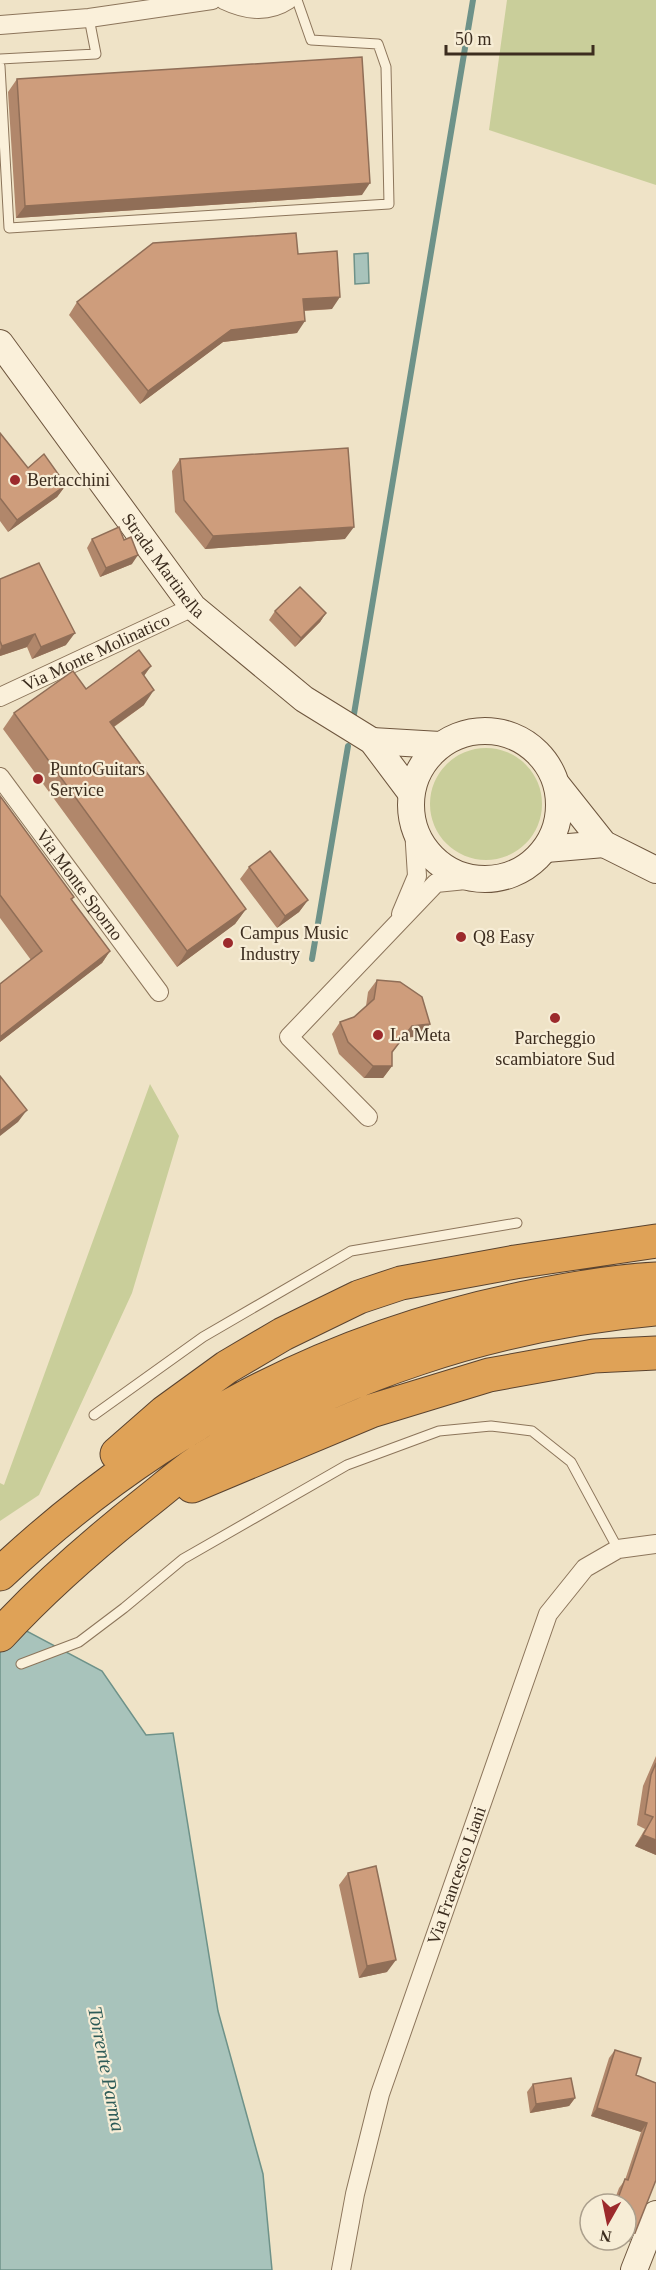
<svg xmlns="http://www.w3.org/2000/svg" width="656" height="2270" font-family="'Times New Roman',serif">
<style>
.green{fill:#c9ce9a}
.water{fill:#a8c3bb;stroke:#6e9289;stroke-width:1.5}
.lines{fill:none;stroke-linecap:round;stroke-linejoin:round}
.stream{stroke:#6e9289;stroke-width:6}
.lane-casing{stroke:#8c755b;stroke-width:11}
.street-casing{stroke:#8c755b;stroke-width:20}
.secondary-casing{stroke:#6e563e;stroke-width:28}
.highway-casing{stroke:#5a432f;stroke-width:35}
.lane{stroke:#faf0da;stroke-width:9}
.street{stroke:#faf0da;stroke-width:18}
.secondary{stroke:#faf0da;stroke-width:26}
.highway{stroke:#dfa257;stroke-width:33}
.wall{fill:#b1876b}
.shaded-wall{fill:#906e57}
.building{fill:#ce9d7c;stroke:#906e57;stroke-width:1.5}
.poi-dot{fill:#9c2a2c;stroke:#f7edd6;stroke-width:2}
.labels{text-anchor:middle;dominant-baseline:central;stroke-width:4.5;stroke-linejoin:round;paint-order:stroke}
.poi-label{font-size:18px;fill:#3c2d1f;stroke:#f7edd6;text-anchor:start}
.street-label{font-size:18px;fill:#3c2d1f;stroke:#f7edd6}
.water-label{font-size:20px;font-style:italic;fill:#2e5c58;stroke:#f7edd6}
</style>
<rect width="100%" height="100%" fill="#efe3c7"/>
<path class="green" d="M507,0h149v185l-167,-55z
M430 804a56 56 0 1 1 112 0a56 56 0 1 1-112 0Z
M150,1084l29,52 -47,157 -93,202 -39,26v-38l4,2z"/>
<path class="water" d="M368,253l1,30 -14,1 -1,-30z
M0,1617l102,54 44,64 27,-2 45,278 45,163 9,96h-272z"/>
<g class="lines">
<path class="stream" d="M354,714l119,-714
M312,959l36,-213"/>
<g class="lane-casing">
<path id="lane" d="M0,59l96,-5 -7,-36
M0,66l9,162 380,-24 -3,-137 -8,-23 -67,-4 -14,-40
M94,1415l109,-78 148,-86 166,-28
M21,1664l58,-22 45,-34 59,-49 164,-94 92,-34 52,-5 41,5 39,31 47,87"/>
</g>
<g class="street-casing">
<g id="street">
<path d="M224,0c21,10 43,14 64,0"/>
<path d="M0,25l89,-7 123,-18"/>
<path id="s1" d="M0,697l193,-90"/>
<path id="s2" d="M0,777l159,215"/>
<path d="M401,914l16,-38 -3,-47"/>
<path d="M368,1117l-79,-80 147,-154 40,-4"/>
<path id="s3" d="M341,2270l14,-76 25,-100 168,-480 37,-46 33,-19 38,-5"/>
</g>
</g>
<g class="secondary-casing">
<g id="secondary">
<path id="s4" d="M0,343l193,264 111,92 68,42 39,52"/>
<circle cx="485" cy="805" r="74"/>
<path d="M372,741l68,4"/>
<path d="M558,786l46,58 52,26"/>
<path d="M546,849l58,-5"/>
<path d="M634,2270l22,-56"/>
</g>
</g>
<g class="highway-casing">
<path id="highway" d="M117,1454l48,-42 62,-45 56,-33 76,-37 42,-14 114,-21 141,-21
M192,1486l179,-75 118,-36 105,-19 62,-3
M0,1574c153,-144 328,-238 535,-278 40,-8 80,-15 121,-17
M0,1635c45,-49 96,-93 148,-134 17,-13 33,-28 50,-39 137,-86 297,-139 458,-153"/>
</g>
<use href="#lane" class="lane"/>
<use href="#street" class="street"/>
<use href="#secondary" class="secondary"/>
<use href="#highway" class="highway"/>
</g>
<path class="wall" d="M17,79l345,116 -346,23 -8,-126z
M298,254l34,55 -28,2 -7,22 -74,9 -83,62 -71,-89 8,-13z
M0,433l28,35 38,17 -9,12 -49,35 -8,-11z
M180,459l165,80 -140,10 -30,-37 -3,-41z
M92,539l40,25 -32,13 -13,-29z
M0,579l66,66 -34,14 -5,-12 -27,9z
M275,611l51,2 -6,9 -25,25 -26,-27z
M151,666l-7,10v29l-30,22 132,182 -11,15 -58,43 -174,-238 11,-16z
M0,796l74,101 -2,3 38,51 -8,12 -102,79v-58l31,-24 -31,-42z
M249,867l59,33 -9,12 -22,16 -37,-49z
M377,980l53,44 -8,12 -19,2 -11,15v13l-9,12h-19l-25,-24 -7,-20 8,-12 14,-5 12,-11 2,-14z
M656,1756v99l-21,-9 10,-17 -8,-4 6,-39z
M348,1873l39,99 -28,6 -20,-93z
M615,2050l21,25 20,8 -27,159 -3,-38h-13l6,-16 6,-8 16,-48 -50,-16 18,-58z
M533,2084l42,14 -6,8 -39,7 -3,-21z"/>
<path class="shaded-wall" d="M370,183l-8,12 -346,23 9,-12z
M340,297l-8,12 -38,2 9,-12z
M305,321l-8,12 -74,9 -83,62 8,-13 83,-61z
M66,485l-9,12 -49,35 9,-12z
M354,527l-9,12 -140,10 8,-13z
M138,555l-6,9 -32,13 6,-9z
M326,613l-6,9 -25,25 6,-9z
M75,633l-9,12 -34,14 9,-12z
M35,634l-8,13 -27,9v-6l2,-4z
M151,666l-11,15 2,-8z
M154,690l-10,15 -45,32 11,-15z
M308,900l-9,12 -22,16 8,-12z
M246,909l-11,15 -58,43 10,-16z
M110,951l-8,12 -102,79v-5z
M430,1024l-8,12 -19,2 -20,26 29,-38z
M373,1066h19l-9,12h-19z
M27,1110l-9,12 -18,14v-5z
M643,1835l13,5v15l-21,-9z
M396,1960l-9,12 -28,6 8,-12z
M575,2098l-6,8 -39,7 6,-9z
M597,2108l50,15 -6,9 -50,-16z
M626,2230l9,3 -6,9 -5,-2h2z"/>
<path class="building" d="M362,57l8,126 -345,23 -8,-127z
M296,233l2,21 39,-3 3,46 -37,2 2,22 -74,9 -83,61 -71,-89 76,-59z
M0,433l28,35 16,-14 22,31 -49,35 -17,-22z
M348,448l6,79 -141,9 -29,-36 -4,-41z
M119,527l5,13 7,-3 7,18 -32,13 -14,-29z
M39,563l36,70 -34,14 -6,-13 -33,12 -2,-5v-62z
M300,587l26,26 -25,25 -26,-27z
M139,650l12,16 -9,7 12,17 -44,32 136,187 -59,42 -173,-238 59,-42 13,18z
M0,796l74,101 -3,2 39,52 -110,86v-53l42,-33 -42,-56z
M270,851l38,49 -23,16 -36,-49z
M377,980l23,2 22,15 8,27 -18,2 -20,26v14h-19l-25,-24 -8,-20 14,-5 20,-18z
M0,1076l27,34 -27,21z
M656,1763v77l-13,-5 10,-18 -8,-3 6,-39z
M376,1866l20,94 -29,6 -19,-93z
M615,2050l26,8 -5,17 20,8v97l-21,53 -9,-3v-26h-10l9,-25 3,1 19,-57 -50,-15z
M571,2078l4,20 -39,6 -3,-20z"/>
<g class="poi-dot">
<circle cx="15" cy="480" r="6"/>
<circle cx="38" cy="779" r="6"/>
<circle cx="461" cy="937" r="6"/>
<circle cx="228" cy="943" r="6"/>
<circle cx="555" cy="1018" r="6"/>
<circle cx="378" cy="1035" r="6"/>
</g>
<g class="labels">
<g class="poi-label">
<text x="27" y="480">Bertacchini</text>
<text x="50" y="769">PuntoGuitars<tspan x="50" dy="21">Service</tspan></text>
<text x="240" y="933">Campus Music<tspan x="240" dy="21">Industry</tspan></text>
<text x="473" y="937">Q8 Easy</text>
<text x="390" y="1035">La Meta</text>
<text x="555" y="1038" text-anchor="middle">Parcheggio<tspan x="555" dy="21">scambiatore Sud</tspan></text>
</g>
<g class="street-label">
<text stroke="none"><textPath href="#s4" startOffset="276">Strada Martinella</textPath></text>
<text stroke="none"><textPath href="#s1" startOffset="106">Via Monte Molinatico</textPath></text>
<text stroke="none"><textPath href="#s2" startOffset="134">Via Monte Sporno</textPath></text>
<text stroke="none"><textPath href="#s3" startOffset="412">Via Francesco Liani</textPath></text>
</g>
<g class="water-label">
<text transform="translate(107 2069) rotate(79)">Torrente Parma</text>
</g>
</g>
<g transform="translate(608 2222) rotate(189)"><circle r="28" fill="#f7edd6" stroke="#aca08d" stroke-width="1.5"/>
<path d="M0-4.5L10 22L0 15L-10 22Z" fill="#9c2a2c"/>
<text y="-9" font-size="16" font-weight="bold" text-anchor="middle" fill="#3c2d1f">N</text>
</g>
<path d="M446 45v9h147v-9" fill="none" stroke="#3c2d1f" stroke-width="3"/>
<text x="455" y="45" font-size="18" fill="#3c2d1f" stroke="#f7edd6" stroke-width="4.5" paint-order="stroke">50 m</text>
</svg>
